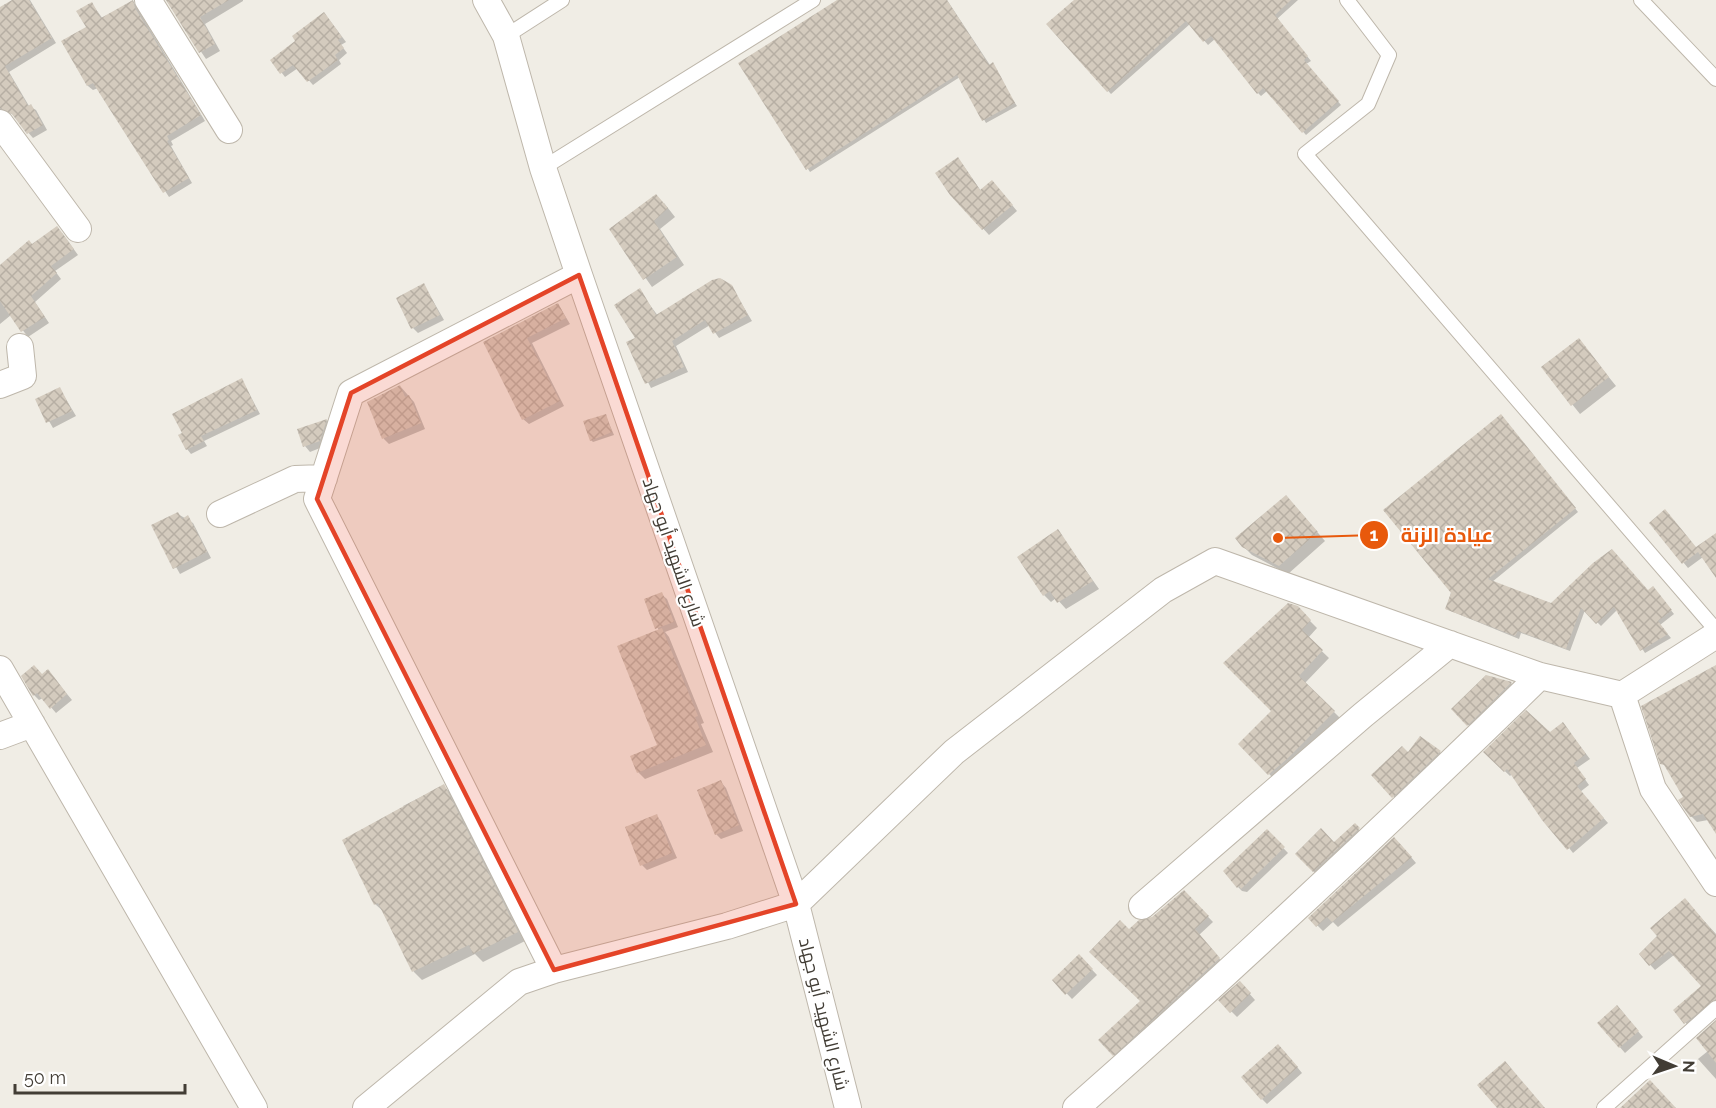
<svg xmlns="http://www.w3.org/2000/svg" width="1716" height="1108" font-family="Raleway,Cairo,sans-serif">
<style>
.shadow{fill:#0003}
.building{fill:url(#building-cross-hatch)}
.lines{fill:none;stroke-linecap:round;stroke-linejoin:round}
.service-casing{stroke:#beb7ab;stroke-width:16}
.minor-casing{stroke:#beb7ab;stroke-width:28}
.service{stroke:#fff;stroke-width:14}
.minor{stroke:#fff;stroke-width:26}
.marked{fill:#e44428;fill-opacity:0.2;stroke:#e44428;stroke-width:4.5;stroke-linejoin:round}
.labels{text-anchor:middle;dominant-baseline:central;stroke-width:4.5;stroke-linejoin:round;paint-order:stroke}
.street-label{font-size:18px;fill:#423d35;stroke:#fff}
.leader{fill:none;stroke:#e8590c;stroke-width:2}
.callout-dot{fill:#e8590c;stroke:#fff;stroke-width:2}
.mark-label{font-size:18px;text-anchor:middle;font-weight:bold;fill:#fff}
.callout-label{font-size:20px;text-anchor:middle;font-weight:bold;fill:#e8590c;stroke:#fff;stroke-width:4.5;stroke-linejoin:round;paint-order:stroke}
</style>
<defs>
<pattern id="building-cross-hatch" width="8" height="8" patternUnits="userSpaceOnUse" patternTransform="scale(1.5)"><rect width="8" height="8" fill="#d4cbbe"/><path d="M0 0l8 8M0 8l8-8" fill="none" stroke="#b7afa4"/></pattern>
</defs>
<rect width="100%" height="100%" fill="#f0ede5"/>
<path class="shadow" d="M15,0h15l26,43 -47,29 20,34 7,4 11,20 -14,8 -21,-24 -12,-3v-102z
M166,0h77v1l-38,23 15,27 -14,8z
M839,0h108l70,106 -31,17 -26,-46 -150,95 -70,-108z
M1076,0h222l-21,19 34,42 -5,3 35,41 -35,30 -39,-44 -6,5 -3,-3 -43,-54 -7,6 -18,-21 -79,70 -63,-69z
M133,1l72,120 -34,20 2,4 -2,1 21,37 -23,14 -71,-109 -5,2 -5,-4 -25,-44 25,-14 4,-24 11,15z
M328,18l18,24 -5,3 6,8 -8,7 2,4 -28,21 -15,-17 -13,9 -13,-17z
M963,165l18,26 16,-4 20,24 -28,24 -37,-41z
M664,203l11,14 -15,12 24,36 -32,22 -41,-58z
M62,233l16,22 -23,16 6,8 -26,23 14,21 -21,14 -17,-22 -11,9v-57l32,-21z
M424,285l20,35 -26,13 -5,-5z
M731,286l21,35 -33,17 -9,-13 -34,21 12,26 -37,16 -23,-45 10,-4 1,-49 19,26z
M558,304l12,20 -38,19 32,63 -35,18 -6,-5 -38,-77z
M1579,340l37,46 -36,28 -37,-46z
M242,380l18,34 -56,27 3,5 -16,8 -4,-5z
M400,386l14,16 11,27 -36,15 -5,-5 -15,-37z
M60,389l16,27 -23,12 -16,-28z
M606,416l8,19 -21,7 -2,-2z
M1504,419l74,93 -86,70 59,23 105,-13 18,22 -14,11 11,13 -26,15 -28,-43 -16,16 -16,-16 -15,41 -49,-18 -2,6 -73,-30z
M327,420l5,5 -7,21 -15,6 -5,-6 -6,-16z
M1294,505l31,36 -37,33 -36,-19 -9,-9z
M178,514l15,9 18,35 -31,16 -27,-48z
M1651,523l46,25 19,28 -13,-19 -15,11z
M1058,531l41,58 -33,20 -10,-11 -5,4 -7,-7z
M661,594l6,5 11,28 -13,5 4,5 35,86 -3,1 12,28 -68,27 -7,-7 21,-26v-115l-13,-31z
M1297,608l20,20 -9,10 21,20 -24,25 36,36 -65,62 -36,-37 33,-33z
M1716,666v166l-8,-12 -11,2 -6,-6 -6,-18 -16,-29 -7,-6z
M23,676l30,1 19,23 -16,13 -13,-15 -4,2 -5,-5z
M1486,677l25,6 5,5 -43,42 -20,-21z
M1567,729l23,30 -13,9 12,17 -9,7 28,31 -35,30 -61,-79 -2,2 -25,-24z
M1440,752l4,5 -46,44 -25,-26 36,-21z
M721,782l5,6 17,43 -22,8 -5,-5z
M443,786l9,8 73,147 -42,21 -8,-8 -53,26 -8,-8 -30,-60 -9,-8 30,-94 -2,-4z
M656,816l5,5 16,37 -30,12 -5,-5z
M1355,825l8,9 -45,42 -21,-22 37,-10z
M1267,831l21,22 -41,39 -5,-1 -4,-4z
M1400,844l16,19 -78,64 -5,-5 -10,9 -13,-13z
M1184,892l29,30 -14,13 25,29 -105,96 -19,-19 42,-40 -13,-70 23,-12z
M1685,900l31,34v71l-26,23 -15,-18 28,-24 -29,-31 -19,15 -14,-15 18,-19z
M1079,956l18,19 -25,24 -18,-19z
M1240,983l15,17 -18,17 -16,-16z
M1622,1013l21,24 -18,16 -26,-30z
M1716,1022v57l-18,-20 10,-8z
M1284,1051l18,22 -35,31 -5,-5z"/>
<path class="building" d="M12,0h17l23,38 -47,28 23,40 3,-2 12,21 -16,9 -15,-20 -12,-6v-101z
M133,0l2,8 66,107 -34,21 2,4 -2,1 22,37 -26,15 -70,-110 -6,3 -26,-45 25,-14 -10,-16 16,-9 9,16z
M166,0h63l-29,17 15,27 -16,9z
M837,0h110l42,65 4,-3 22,41 -33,18 -25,-46 -151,95 -68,-107z
M1074,0h217l-16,15 33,41 -4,4 35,41 -37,32 -39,-45 -6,6 -46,-58 -8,6 -17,-21 -79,71 -61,-68z
M324,12l18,25 -4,3 6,8 -9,7 3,5 -31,22 -14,-17 -13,9 -10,-14 25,-19 -3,-5z
M958,157l22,33 12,-10 21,25 -31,25 -32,-35 -15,-22z
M656,194l12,14 -14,13 23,36 -34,23 -34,-51z
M57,226l17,23 -23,17 6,7 -26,23 14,21 -24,15 -21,-31v-36l29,-25 3,4z
M720,278l12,7 16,30 -35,19 -8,-14 -33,21 12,26 -39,17 -19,-42 9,-4 -21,-33 26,-17 16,27 56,-35z
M424,283l16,32 -29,14 -15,-31z
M558,303l8,15 -39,20 33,63 -38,19 -39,-78z
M1579,338l30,39 -38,29 -30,-39z
M242,378l15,32 -56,26 3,5 -18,9 -8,-15 4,-2 -10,-19z
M400,385l5,12 4,-2 12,28 -39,16 -15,-37z
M60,387l12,24 -26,12 -11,-24z
M606,414l6,18 -22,9 -7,-20z
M1501,414l75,94 -88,71 63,24 42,-40 19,-14 36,41 5,-4 19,24 -14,11 10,13 -28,17 -26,-44 -18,17 -15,-16 -15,41 -48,-18 -3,5 -70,-27 6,-16 -68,-83z
M327,419l-7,22 -17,6 -6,-18z
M1286,495l32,37 -39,34 -37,-19 -7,-9z
M1665,509l31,38 20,-14v45l-18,-26 -16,12 -33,-41z
M178,512l4,7 6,-4 19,37 -34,17 -22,-44z
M1058,529l35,52 -36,22 -7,-12 -7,5 -26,-39z
M662,592l12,30 -19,7 -11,-30z
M1288,603l10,3 13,14 -9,10 21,20 -24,26 36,35 -48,48 -19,16 -30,-31 33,-33 -48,-48z
M662,628l36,88 -3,1 11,28 -69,28 -7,-17 27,-11 -40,-99z
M34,665l8,9 6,-5 19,25 -17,15 -13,-16 -4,3 -12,-20z
M1716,665v169l-13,-20 -13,3 -12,-17 5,-3 -19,-32 -4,-1 -19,-58z
M1486,675l26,7 -45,44 -16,-17z
M1526,710l24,22 13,-10 23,32 -12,9 12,16 -9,7 27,32 -37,32 -25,-30 -35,-51 -3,3 -21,-20z
M1420,736l21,15 -49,47 -21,-23 31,-29 6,6z
M721,780l18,45 -24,10 -18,-45z
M444,784l74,148 -45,22 -4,-9 -57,27 -34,-69 -4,2 -32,-65z
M657,814l15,39 -32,13 -15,-39z
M1355,823l5,5 -47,44 -18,-18 26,-26 13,14z
M1267,829l18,18 -44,42 -2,-3 -2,2 -14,-17z
M1394,837l18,20 -80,65 -5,-5 -11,10 -8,-9z
M1184,890l25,26 -14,13 25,29 -107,98 -15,-16 42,-39 -51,-49 31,-32 9,9 10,-9 13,-3z
M1685,898l31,37v64l-32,25 -11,-14 28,-24 -32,-35 -20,15 -10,-12 18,-18 -7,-8z
M1079,954l14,15 -28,26 -13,-15z
M1240,981l11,12 -21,20 -12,-13z
M1617,1005l22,26 -20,17 -22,-25z
M1716,1020v43l-20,-25z
M1278,1044l20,23 -37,33 -20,-23z
M1505,1061l40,47h-48l-20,-23z
M1650,1080l26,28h-56z"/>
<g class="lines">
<g class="service-casing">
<path id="service" d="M1347,0l42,55 -21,49 -63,50 411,476
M1641,0l75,79
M506,36l56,-36
M543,168l270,-168
M1604,1108l112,-100"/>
</g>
<g class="minor-casing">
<path id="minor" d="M148,0l81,130
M486,0l20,36 37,132 36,107 217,629 52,204
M0,123l78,106
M0,385l23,-9 -3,-29
M220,514l75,-35 29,-1
M0,669l254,439
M1622,695l31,94 63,94
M0,736l32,-12
M1142,906l221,-191 87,-71
M554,970l-237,-471 34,-106 228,-118
M366,1108l153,-126 35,-12 173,-44 69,-22 158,-152 209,-162 52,-29 325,115 82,19 94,-60
M1076,1108c159,-140 312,-284 464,-432"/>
</g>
<use href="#service" class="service"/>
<use href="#minor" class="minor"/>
</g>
<path class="marked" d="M579,275l217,629 -242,66 -237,-471 34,-106z"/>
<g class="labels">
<g class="street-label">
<text transform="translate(674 552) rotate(71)">شارع الشهيد أبو جهاد</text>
<text transform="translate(824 1014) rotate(76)">شارع الشهيد أبو جهاد</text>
</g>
</g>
<path class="leader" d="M1278 538L1374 535"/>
<g class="callout-dot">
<circle cx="1278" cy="538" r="6"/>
<circle cx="1374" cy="535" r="15"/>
</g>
<g class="mark-label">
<text x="1374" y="541">1</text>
</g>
<g class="callout-label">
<text x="1447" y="542">عيادة الزنة</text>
</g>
<g transform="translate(1674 1066) rotate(92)" stroke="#ffffff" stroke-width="4.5" paint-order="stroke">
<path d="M0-4.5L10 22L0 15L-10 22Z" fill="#423d35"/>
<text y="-9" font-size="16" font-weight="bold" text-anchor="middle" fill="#423d35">N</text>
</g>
<path d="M15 1084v9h170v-9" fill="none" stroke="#423d35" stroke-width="3"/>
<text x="24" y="1084" font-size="18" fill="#423d35" stroke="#ffffff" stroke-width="4.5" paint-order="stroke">50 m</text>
</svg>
